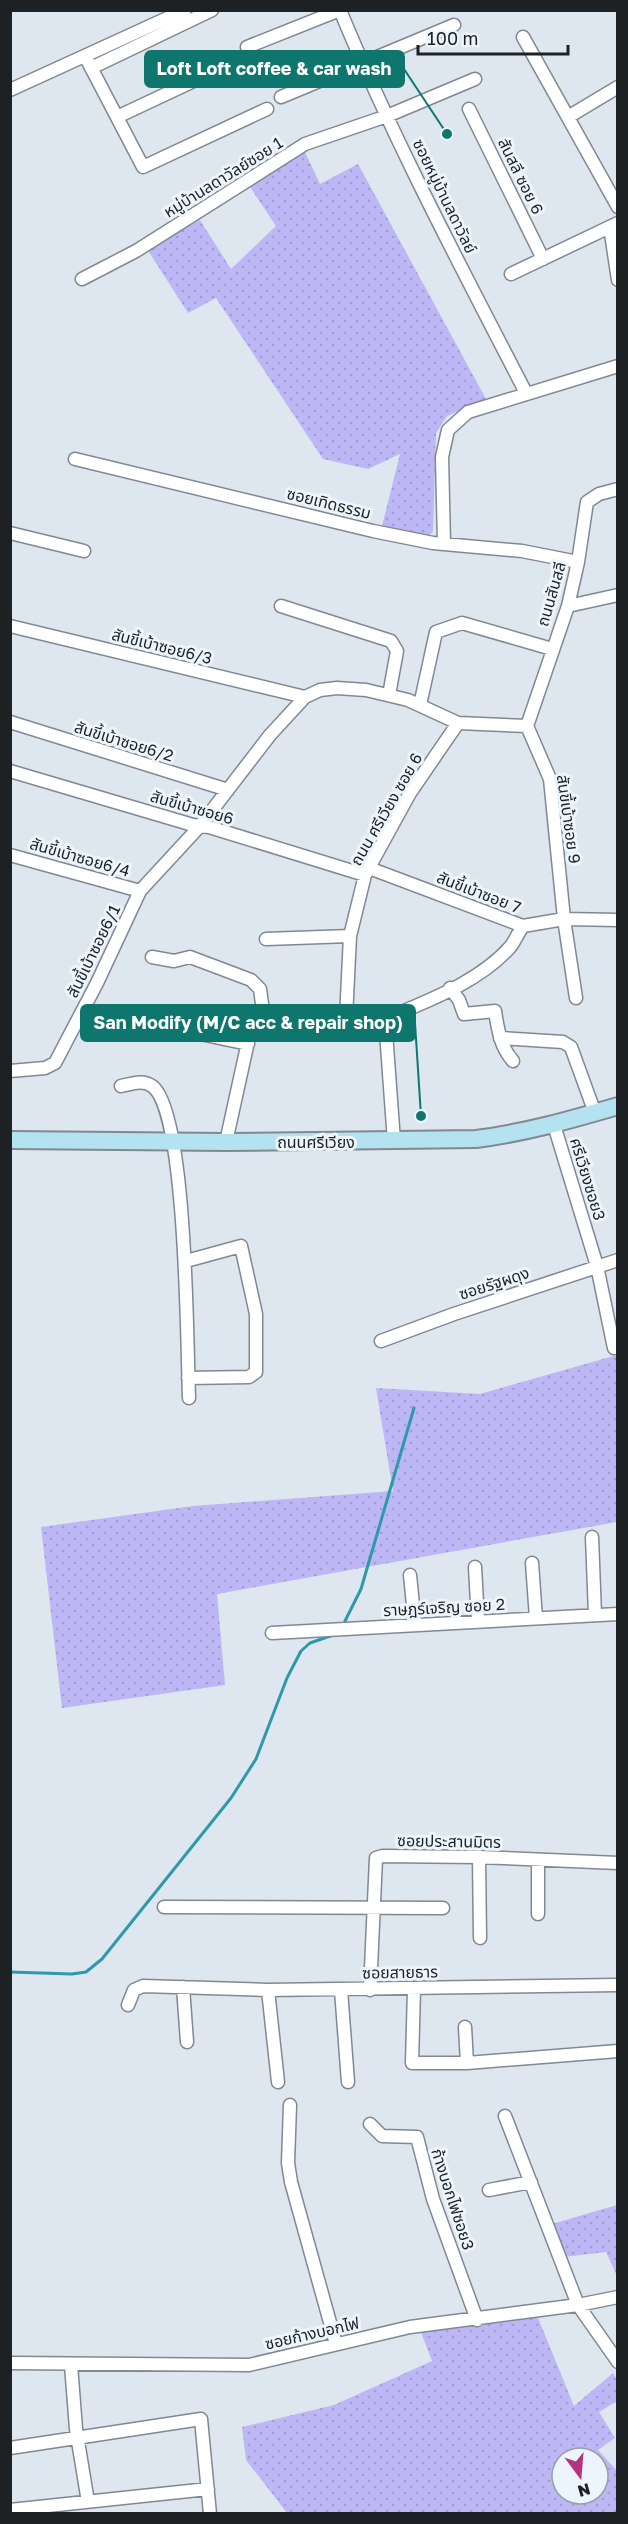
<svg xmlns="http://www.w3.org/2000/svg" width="628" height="2524" font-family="'Golos Text','Noto Sans Thai',sans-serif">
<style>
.grass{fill:url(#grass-dots);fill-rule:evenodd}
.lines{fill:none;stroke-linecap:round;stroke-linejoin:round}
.stream{stroke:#2e99a8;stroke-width:3}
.minor-casing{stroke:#81888f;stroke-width:15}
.secondary-casing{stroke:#81888f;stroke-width:20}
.minor{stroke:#fff;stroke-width:12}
.secondary{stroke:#b4e2f0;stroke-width:16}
.labels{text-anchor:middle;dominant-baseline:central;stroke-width:6;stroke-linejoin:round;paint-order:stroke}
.street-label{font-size:16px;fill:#1e2124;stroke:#ecf4fc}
.leader{fill:none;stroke:#0f766e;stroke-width:2}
.callout-dot{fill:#0f766e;stroke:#ecf4fc;stroke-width:2}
.callout{fill:#0f766e;stroke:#0f766e;stroke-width:2}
.callout-label{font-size:18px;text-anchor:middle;font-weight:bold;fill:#fff}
</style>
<defs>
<pattern id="grass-dots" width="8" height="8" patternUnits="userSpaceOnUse" patternTransform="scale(1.5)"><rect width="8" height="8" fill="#bdb7f5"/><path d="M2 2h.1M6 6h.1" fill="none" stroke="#a29dd2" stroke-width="1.8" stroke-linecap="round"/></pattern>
</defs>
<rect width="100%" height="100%" fill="#dee6ef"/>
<path class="grass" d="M305,152l15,32 38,-20 128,235 -39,17 -11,17 -3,99 -6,5 -45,-11 18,-72 -32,15 -45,-10 -107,-161 -28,15 -39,-61 3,-6 48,-26 31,49 45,-43 -26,-39z
M617,1355v167l-400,72 8,91 -163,23 -21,-181 152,-21 200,-15 -17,-103 104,6z
M617,2205v71l-11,-24 -42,5 -12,-33z
M536,2313l38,93 39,-33 4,7v21l-18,11 16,26 -17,12 19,21v42h-330l-41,-53 -4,-33 92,-22 98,-44 -12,-31zM562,2458h36v36h-36z"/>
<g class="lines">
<path class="stream" d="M345,1621l16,-32 53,-181
M10,1972l62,2 14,-2 16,-13 129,-161 25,-39 31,-81 14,-27 9,-8 26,-9"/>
<g class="minor-casing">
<path id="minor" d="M340,10c54,131 121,257 186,383
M523,37l95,170
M247,47l93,-37
M85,56l58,111 124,-58
M91,68l121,-58
M10,90l175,-80
M281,97l173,-72
M469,109l74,150
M117,117l119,-56
M568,117l50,-30
M610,227l8,53
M511,274l107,-51
M82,279l54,-28 169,-107 82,-28 88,-37
M75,459l298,72 60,12 89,8 56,11
M10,533l74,18
M444,544l-2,-87 6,-27 20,-18 150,-46
M281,606l110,35 6,10 -8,44
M568,606l50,-11
M10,626l295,71
M420,705l16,-73 26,-9 90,26
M10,722l218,68
M527,726l23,53 14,140 12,79
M527,726l41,-120 10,-44 9,-60 12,-8 19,-5
M10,771l183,54 16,2 156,48
M10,855l130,36
M369,868l154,58 41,-7 54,1
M266,939l84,-3
M152,957l22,4 16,-4 61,23 9,9 3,22
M450,988l9,12 5,14 31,-3c3,19 5,35 18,50
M346,1018l39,1
M186,1031l62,13
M500,1038l63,4 8,5 24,66
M10,1071l35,-3 10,-5 42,-80 43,-92 60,-65 70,-91 35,-38 15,-7 17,-2 29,2 42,10 50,23 69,3
M121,1086c10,-2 22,-7 31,0 35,24 35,263 37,312
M554,1125l43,141 17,82
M394,1141l-9,-122c42,-18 95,-37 126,-73 4,-6 8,-14 12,-20
M226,1142l27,-123 10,-8 83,7 4,-82 15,-61 45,-82 48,-70
M186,1261l55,-15 15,68v58l-7,5 -61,1
M381,1341l73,-27 164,-54
M592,1537l3,78
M532,1563l4,55
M475,1567l3,54
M410,1575l5,50
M272,1633l346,-19
M479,1857l1,81
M538,1860v54
M164,1907l279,1
M183,1987l4,55
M414,1989l-2,74h55l151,-12
M268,1990l10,92
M341,1990l7,92
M370,1990l6,-132 6,-2 97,1 139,6
M128,2005l6,-15 9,-4 125,4 350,-5
M465,2027l2,36
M290,2105l-2,58 3,19 45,162
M505,2116l73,189 40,57
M370,2124l12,12 35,1 16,62 44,121
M489,2190l42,-8
M10,2363l239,2 161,-38 168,-22 40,-8
M71,2365l5,64 12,73
M10,2448l191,-29 9,95
M10,2510l198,-21"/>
</g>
<g class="secondary-casing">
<path id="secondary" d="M10,1140l216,2 250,-3c48,-6 94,-19 142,-33"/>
</g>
<use href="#minor" class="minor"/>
<use href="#secondary" class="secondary"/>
</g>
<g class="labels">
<g class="street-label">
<text transform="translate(521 176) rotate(64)">สันสลี ซอย 6</text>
<text transform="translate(223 177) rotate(-32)">หมู่บ้านลดาวัลย์ซอย 1</text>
<text transform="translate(445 196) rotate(64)">ซอยหมู่บ้านลดาวัลย์</text>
<text transform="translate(329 503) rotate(14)">ซอยเทิดธรรม</text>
<text transform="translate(551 594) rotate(-74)">ถนนสันสลี</text>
<text transform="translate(162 646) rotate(14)">สันขี้เบ้าซอย6/3</text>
<text transform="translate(124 741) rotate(17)">สันขี้เบ้าซอย6/2</text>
<text transform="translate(192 807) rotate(16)">สันขี้เบ้าซอย6</text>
<text transform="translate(386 809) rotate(-60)">ถนน ศรีเวียง ซอย 6</text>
<text transform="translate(569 819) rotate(82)">สันขี้เบ้าซอย 9</text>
<text transform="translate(80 857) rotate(16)">สันขี้เบ้าซอย6/4</text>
<text transform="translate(479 892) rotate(21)">สันขี้เบ้าซอย 7</text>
<text transform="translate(93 951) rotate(-64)">สันขี้เบ้าซอย6/1</text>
<text x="316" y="1142">ถนนศรีเวียง</text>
<text transform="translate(588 1179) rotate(73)">ศรีเวียงซอย3</text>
<text transform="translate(494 1283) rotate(-18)">ซอยรัฐผดุง</text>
<text transform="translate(444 1607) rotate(-3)">ราษฎร์เจริญ ซอย 2</text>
<text transform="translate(449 1841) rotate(1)">ซอยประสานมิตร</text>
<text transform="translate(400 1972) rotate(-1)">ซอยสายธาร</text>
<text transform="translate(453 2199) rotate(72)">ก้างบอกไฟซอย3</text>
<text transform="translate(312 2333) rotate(-13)">ซอยก้างบอกไฟ</text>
</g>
</g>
<path class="leader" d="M447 134L404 69M421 1116L415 1023"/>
<g class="callout-dot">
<circle cx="447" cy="134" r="6"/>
<circle cx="421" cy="1116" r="6"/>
</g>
<g class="callout">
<rect x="145" y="51" width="259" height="36" rx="6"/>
<rect x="81" y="1005" width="334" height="36" rx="6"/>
</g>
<g class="callout-label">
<text x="274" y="75">Loft Loft coffee &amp; car wash</text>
<text x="248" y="1029">San Modify (M/C acc &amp; repair shop)</text>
</g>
<rect width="628" height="2524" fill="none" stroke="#1e2124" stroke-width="24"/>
<g transform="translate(580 2476) rotate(164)"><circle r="28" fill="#ecf4fc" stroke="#9aa0a6" stroke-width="1.5"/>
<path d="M0-4.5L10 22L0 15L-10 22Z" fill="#b5347f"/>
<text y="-9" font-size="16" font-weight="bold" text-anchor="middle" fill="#1e2124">N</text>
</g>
<path d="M418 45v9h150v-9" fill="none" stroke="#1e2124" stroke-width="3"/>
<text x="427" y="45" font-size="18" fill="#1e2124" stroke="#ecf4fc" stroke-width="4.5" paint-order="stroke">100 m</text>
</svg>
